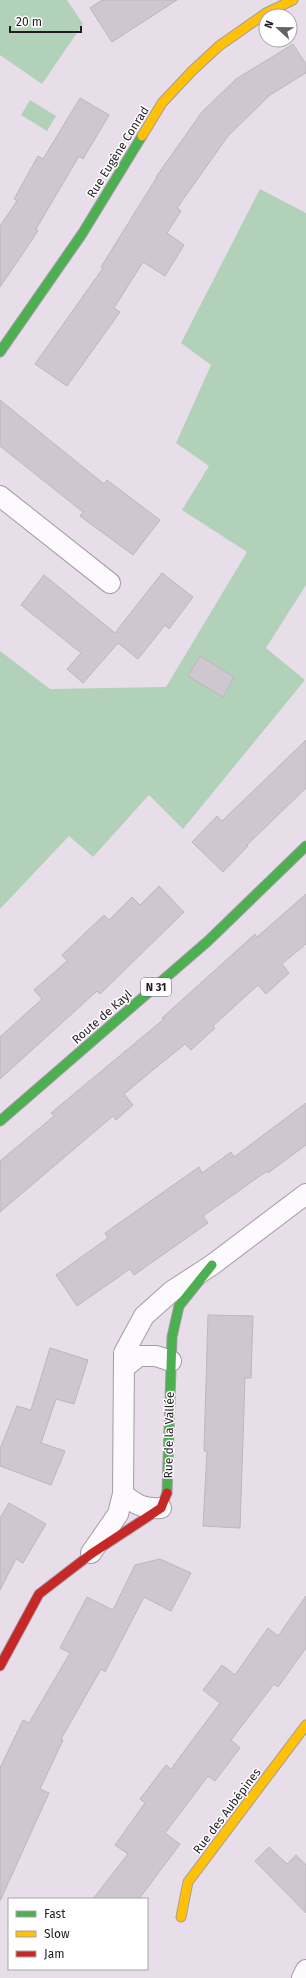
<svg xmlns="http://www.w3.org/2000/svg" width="306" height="1978" font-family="'Fira Sans',sans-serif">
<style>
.green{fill:#b2d1b9}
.building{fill:#cfc7d0;stroke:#bdb6be}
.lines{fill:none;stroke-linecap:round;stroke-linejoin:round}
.street-casing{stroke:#a39ca4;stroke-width:22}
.fast-casing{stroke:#a39ca4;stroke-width:11}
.slow-casing{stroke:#a39ca4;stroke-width:11}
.jam-casing{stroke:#a39ca4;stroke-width:11}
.street{stroke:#fcfafc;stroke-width:20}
.fast{stroke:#4caf50;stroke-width:9}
.slow{stroke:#ffc107;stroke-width:9}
.jam{stroke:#c62828;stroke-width:9}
.labels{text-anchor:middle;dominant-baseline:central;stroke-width:3;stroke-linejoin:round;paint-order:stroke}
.shield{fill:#fff;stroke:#656066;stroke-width:1}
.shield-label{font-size:11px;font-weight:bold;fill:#231c24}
.street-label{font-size:12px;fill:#231c24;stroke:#fff}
</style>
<rect width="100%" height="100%" fill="#e8dee9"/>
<path class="green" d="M0,0h67l16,24 -41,60 -42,-29z
M30,100l26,16 -9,15 -26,-16z
M260,189l46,24v372l-40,63 39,32 -122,149 -34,-34 -56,62 -24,-21 -69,73v-258l50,38 116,-2 81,-135 -65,-42 27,-44 -33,-23 35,-78 -30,-22z"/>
<path class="building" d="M102,0h75l-65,42 -22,-34z
M293,44l13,20v9l-36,22 -42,41 -51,72 4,3 -14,22 17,12 -19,31 -22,-14 -29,46 6,4 -53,74 -32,-22 68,-96 -2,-1 56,-90h-1l46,-65 34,-33z
M80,98l29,17 -26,44 -4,-3 -43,73 2,2 -38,56v-61l17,-25 -3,-2 24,-43 5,3z
M0,400l104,84 3,-4 53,40 -27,35 -53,-39 3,-4 -83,-66z
M162,573l31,24 -24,32 -4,-4 -27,34 -20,-16 -35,40 -16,-14 14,-16 -60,-48 23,-30 71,58z
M200,656l34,21 -11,20 -35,-21z
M306,740v48l-59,57 1,1 -25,26 -31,-30 25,-26 5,5z
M159,886l25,26 -84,82 -3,-3 -97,88v-42l42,-38 -8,-9 33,-29 -5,-6 42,-40 5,5 23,-23 8,8z
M306,894v50l-24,20 7,9 -23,21 -8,-9 -45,41 2,2 -24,22 -6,-6 -32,26 -29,24 9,11 -17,15 -3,-4 -113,96v-51l54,-45 -3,-3 113,-94 -2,-1 93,-84 2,3z
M306,1103v42l-38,28 -1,-2 -64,45 5,7 -74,52 -4,-6 -53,37 -21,-31 52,-37 -3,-5 94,-66 3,6 29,-21 3,5z
M208,1315l45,1 -2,62h-6l-5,150 -37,-2 4,-75h-3z
M50,1348l38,12 -14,44 -18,-5 -15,44 24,8 -14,34 -51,-19v-17l17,-43 14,4z
M9,1503l37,21 -23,39 -7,-4 -16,31v-72z
M160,1559l31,14 -20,38 -27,-14 -39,75 -4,-3 -40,70 2,1 -23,49 9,4 -49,108v-133l23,-48 6,3 41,-70 -10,-5 27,-51 26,13 22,-45z
M306,1596v52l-28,39 -4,-3 -43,56 9,8 -25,33 -7,-5 -43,57 15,11 -41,55h-46l35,-45 -13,-9 30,-42 -5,-4 26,-34 5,4 49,-66 -17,-13 19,-25 13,10 33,-47 10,8z
M269,1847l18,17 9,-9 10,10v48l-51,-52z"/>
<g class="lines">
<g class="street-casing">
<path id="street" d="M0,496l110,87
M124,1368l15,-12h17l15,5
M123,1494c13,11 21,15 38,14
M91,1553l27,-39 5,-20 1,-141 20,-37 28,-25 40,-26 94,-71
M302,1978l4,-8"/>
</g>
<g class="fast-casing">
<path id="fast" d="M0,352l82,-118 60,-98
M0,1121l208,-180 98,-95
M167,1493l5,-156 7,-31 33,-41"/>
</g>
<g class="slow-casing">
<path id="slow" d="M142,136l20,-33 30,-32 27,-25 47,-33 27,-13
M181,1917l7,-35 118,-157"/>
</g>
<g class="jam-casing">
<path id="jam" d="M0,1666l39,-72 52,-40 70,-46 6,-15"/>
</g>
<use href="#street" class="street"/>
<use href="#fast" class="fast"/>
<use href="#slow" class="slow"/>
<use href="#jam" class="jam"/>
</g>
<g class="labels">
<rect class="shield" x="141" y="978" width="30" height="18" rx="3"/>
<g class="shield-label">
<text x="156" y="987">N 31</text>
</g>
<g class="street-label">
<text transform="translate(118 152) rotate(-58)">Rue Eugène Conrad</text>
<text transform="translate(102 1017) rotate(-41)">Route de Kayl</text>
<text transform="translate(169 1435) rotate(-89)">Rue de la Vallée</text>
<text transform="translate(227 1811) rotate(-53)">Rue des Aubépines</text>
</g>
</g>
<rect x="8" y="1898" width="140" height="72" fill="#ffffff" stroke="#a7a4a7"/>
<rect x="16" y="1911" width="20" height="6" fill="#4caf50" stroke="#a7a4a7"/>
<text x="44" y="1918" font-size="12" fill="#231c24">Fast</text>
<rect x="16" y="1931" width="20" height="6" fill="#ffc107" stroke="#a7a4a7"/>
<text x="44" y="1938" font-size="12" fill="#231c24">Slow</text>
<rect x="16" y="1951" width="20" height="6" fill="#c62828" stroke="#a7a4a7"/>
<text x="44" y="1958" font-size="12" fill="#231c24">Jam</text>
<g transform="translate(278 28) rotate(292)"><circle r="19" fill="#ffffff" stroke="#a7a4a7"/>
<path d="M0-3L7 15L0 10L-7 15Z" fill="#686069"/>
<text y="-6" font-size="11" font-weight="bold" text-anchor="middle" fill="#231c24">N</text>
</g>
<path d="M10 26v6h71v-6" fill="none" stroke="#231c24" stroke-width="2"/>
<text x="16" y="26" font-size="12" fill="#231c24" stroke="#ffffff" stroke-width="3" paint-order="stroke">20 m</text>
</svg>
